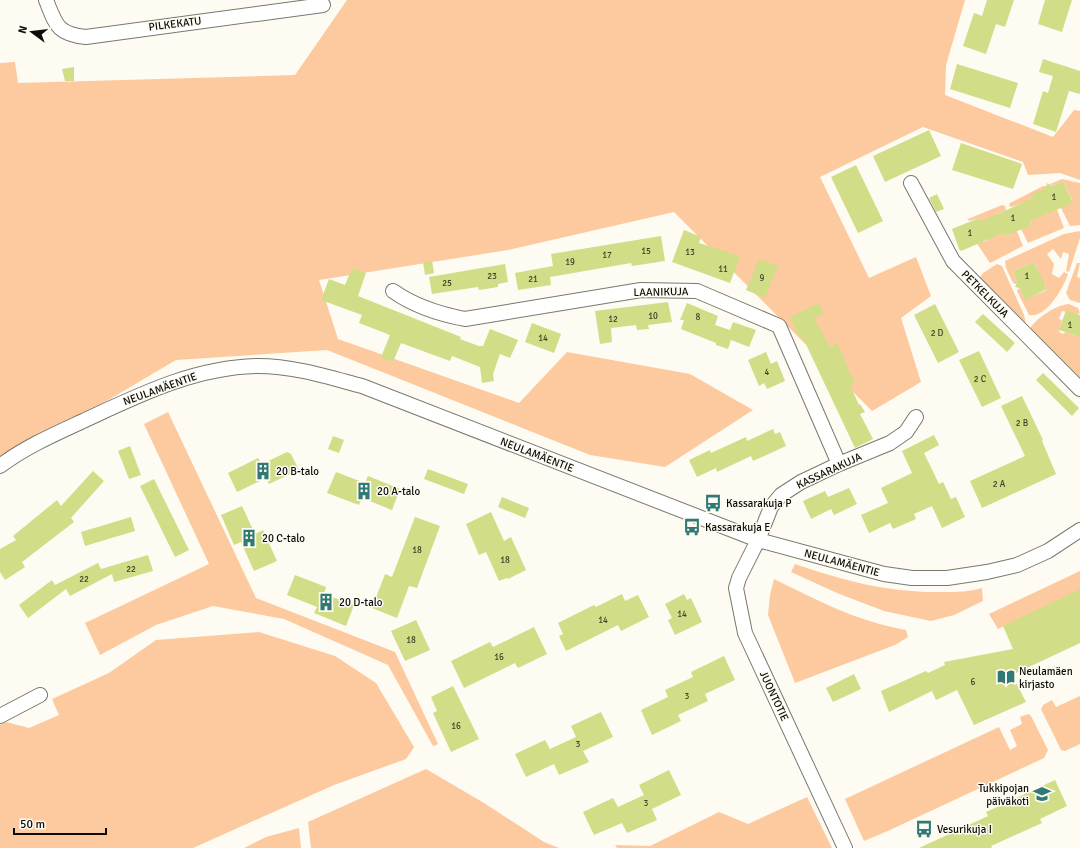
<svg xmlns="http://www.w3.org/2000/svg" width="1080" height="848" font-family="Signika,sans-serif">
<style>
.green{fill:#fdc99f}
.building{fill:#d2dd87}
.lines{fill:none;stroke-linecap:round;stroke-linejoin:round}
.minor-casing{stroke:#79786f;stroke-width:16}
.minor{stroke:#fff;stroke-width:14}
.labels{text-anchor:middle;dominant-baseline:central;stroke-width:3;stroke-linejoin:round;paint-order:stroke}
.number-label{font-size:9px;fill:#3e4028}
.street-label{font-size:11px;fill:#0d0c09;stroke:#fdfbf2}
.poi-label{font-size:11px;fill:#0d0c09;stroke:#fdfbf2;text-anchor:start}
</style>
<rect width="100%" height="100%" fill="#fdfbf2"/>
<path class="green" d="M347,0h618l-19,65 -1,30 108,42 21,-27 6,1v69l-20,-7 -32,2 -5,-13 -100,-35 -103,50 49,101 47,-21 15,39 -30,22 20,64 -49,29 -198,-199 -166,38 -189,30 19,59 181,64 48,-51 123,22 63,36 -88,57 -75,-12 -263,-105 -151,10 -176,104v-401l15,-1 3,21 277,-8z
M1062,179l18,4v42l-10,1 -10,-20 12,-6 -9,-19 -11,5 -2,-2z
M1043,186h4l-2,29 11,-8 8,21 -36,15 -8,-16 12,-2 -9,-22 -11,4 -3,-1 1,-3z
M1002,205l3,1 1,4 -11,5 10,21 5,-2 -1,-2 7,-3 7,17 -33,17 -14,-21 6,-3 1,3 5,-2 -9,-22 -10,3 -1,-2z
M1080,231v7l-11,34 -3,-1 3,-17 -6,-2 -2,7 -8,-10 -6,5 7,10 -2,10 7,4 5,-6 4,2c-4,13 -22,45 -39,41l-12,-24 1,-2 2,-1 5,11 20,-8 2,-2 -2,-5 -3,1 -8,-17 3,-1 -3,-5 -21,9 4,11 -1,2 -3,-1 -7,-15 -1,-7 59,-27z
M1077,263h3l-3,14 3,1v25l-10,-3 -4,-7z
M997,264l5,2 22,49 2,9h-3l-44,-45 4,-6z
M1069,304l9,4 2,5 -2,1 -16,-3 -3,8 3,1 -3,12 5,2 1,-2 15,5v44l-51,-51c7,-12 27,-25 40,-26z
M168,412l88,186 139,54 43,92 -5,2 -45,-81 -104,-46 -71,-13 -57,19 -56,30 -15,-32 124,-59 -65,-140z
M795,564c50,17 94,29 148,28 13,0 26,0 39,-4l1,13 -29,14 -23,6 -47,-10 -47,-18 -46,-21z
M1080,571v19l-82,39 -9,-15z
M774,579c43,21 84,43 132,51l2,7 -13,8 -100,38 -27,-68 2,-20z
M259,632l76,24 41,27 38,64 -8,12 -72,26 -141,63h-193v-123l6,-3 23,6 30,-13 -7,-16 57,-26 47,-33z
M1080,696v48l-15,7 -4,-1 -20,-41 2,-4 9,-5 4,7z
M1028,714l3,2 17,34 -4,8 -154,72 -26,11 -19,-42 154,-72 11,23 7,-4 -7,-16 12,-6 -2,-7z
M426,769l58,34 60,39 15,6h-248l-3,-26z
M807,797l25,51h-215l-2,-3 35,1 69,-34 29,12z
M299,828l2,20h-57l22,-11z"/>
<path class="building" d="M987,0h27l-9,27 -9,-3 -10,30 -23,-8 11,-33 8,3z
M1045,0h27l-10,32 -24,-8z
M1043,59l37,12v23l-11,-3 -13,41 -23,-8 10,-33 5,2 5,-17 -14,-4z
M957,64l61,19 -8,25 -60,-19z
M74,67v14h-9l-3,-12z
M929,130l12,26 -56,26 -12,-26z
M961,143l61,21 -9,25 -61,-19z
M856,165l27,56 -25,12 -27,-56z
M1063,181l10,22 -43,18 2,4 -27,11 -2,-3 -42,18 -2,-2 -7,-20 27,-11 2,3 53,-23 -5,-2 17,-8 1,-5 5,3z
M937,194l7,15 -8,3 -7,-14z
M684,230l17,7 -2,6 41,13 -10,27 -58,-21z
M661,236l4,25 -33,5 -1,-3 -81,14 1,8 -33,5 -3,-17 38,-7 -2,-12z
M759,259l19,7 -13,32 -19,-8z
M432,261l2,12 -9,2 -2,-13z
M1034,262l13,27 -22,11 -5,-12 -5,-1 2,-5 -4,-11z
M505,264l3,18 -10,2v3l-19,3 -1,-3 -46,7 -3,-17z
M352,268l14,5 -8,23 103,41 -1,2 19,7h4l7,-17 28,11 -8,18 -10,-4 -7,20 1,7 -12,2 -2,-16 -28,-11 -2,5 -49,-18 -8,19 -12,-5 9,-22 -31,-12 3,-8 -41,-15 8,-21 16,6z
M668,302l4,20 -24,3 1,4 -12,1 -1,-5 -25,3 1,14 -12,2 -5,-33z
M687,303l31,13 -3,9 15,5 3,-8 23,8 -7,17 -18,-7 -3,9 -12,-4v-2l-35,-14 3,-9h-4z
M819,303l5,11 -10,4 16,29 7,-4 8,16 -1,1 11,23 -5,2 9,20 1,-1 5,8 -5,2 13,25 -18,9 -52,-110 -3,1 -10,-22z
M935,304l24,48 -21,11 -24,-48z
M1066,310l14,5v22l-21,-7z
M983,314l32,29 -8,9 -32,-30z
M532,323l29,11 -7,19 -29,-11z
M979,351l22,47 -19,9 -23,-47z
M766,352l5,12 6,-3 8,20 -18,8 -3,-6 -5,3 -11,-26z
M1043,373l36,35 -7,8 -36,-36z
M1022,396l21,44 -1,1 14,33 -74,34 -12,-27 55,-25 -24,-50z
M773,429l2,5 5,-2 6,14 -33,15 -2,-5 -34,16 -1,-4 -19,9 -8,-17 21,-10 1,3 35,-16 1,4z
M934,435l5,10 -15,8 15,31 4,-2 8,17 5,-2 9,20 -23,11 -10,-22 -18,8 2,5 -23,10 -3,-6 -21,10 -8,-18 27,-12 -7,-15 31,-15 -10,-22z
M333,436l11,4 -5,13 -11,-4z
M130,446l11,29 -12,4 -11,-28z
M287,452l4,2 8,16 -30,14 -3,-6 -29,14 -9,-19 30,-15 4,6z
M428,469l40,15 -4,10 -40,-15z
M93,471l11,10 -33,37 3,4 -52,40 3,5 -20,13 -5,-8v-23l16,-9 -3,-4 44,-36 4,6z
M336,472l29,11 3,-7 32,13 -8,21 -30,-12 -3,7 -32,-12z
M154,479l35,71 -14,7 -35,-71z
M849,488l8,16 -23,11 -3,-6 -20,10 -8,-18 22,-10 3,6z
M502,497l27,11 -4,10 -27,-11z
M242,506l13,28 8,-4 14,31 -23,10 -13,-29 -7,3 -13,-30z
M491,512l13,29 7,-4 15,33 -18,9 -1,-1 -8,3 -13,-29 -7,3 -13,-31z
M131,517l4,14 -50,15 -4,-14z
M415,517l25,9 -23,62 -8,-2 -12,32 -25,-10 13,-34 7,3z
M148,555l5,16 -39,11 -2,-8 -42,22 -4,-7 -38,29 -9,-13 33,-25 3,5 43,-22 3,6z
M295,575l31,12 -2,7 30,11 -8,21 -32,-13 3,-6 -30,-12z
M1080,589v54l-68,32 14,27 -52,23 -17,-35 -21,10 -4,-9 -43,21 -8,-21 45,-20 2,2 17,-8 -1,-3 69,-13 -10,-23z
M622,594l3,7 13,-6 11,22 -28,14 -3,-6 -52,26 -7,-15 4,-2 -5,-11 36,-18 2,2z
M684,594l3,6 4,-2 11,24 -27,13 -7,-15 4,-2 -7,-14z
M416,620l14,30 -25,11 -14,-30z
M534,627l13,27 -29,14 -3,-5 -51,25 -13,-27 39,-19 3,5z
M724,656l11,24 -30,14 3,7 -30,14 3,6 -29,14 -11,-25 27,-13 -3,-7 28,-13 -2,-5z
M854,674l7,15 -28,13 -7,-14z
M453,686l26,53 -28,13 -18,-39 4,-2 -6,-14z
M601,712l12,25 -30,14 6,11 -30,13 -5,-11 -28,13 -11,-23 30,-14 5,9 26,-12 -5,-11z
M669,770l12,25 -29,14 5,11 -30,13 -5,-10 -28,12 -11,-23 30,-14 5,9 26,-12 -5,-10z
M1055,780l12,26 -27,13 2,4 -51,23 1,2h-73l69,-32 -2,-4z"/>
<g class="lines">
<g class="minor-casing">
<path id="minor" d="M46,0c10,25 11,34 40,37l237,-32
M911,183l42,78 127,128
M393,291c21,15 46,23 72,28l176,-29 56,1 82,35 60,138
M0,466c25,-19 55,-32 83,-45 56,-26 112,-54 175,-55 36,0 70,11 104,20l396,154 126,34 28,4h35l40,-6 30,-7 31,-14 32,-21
M0,716l40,-21
M845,848l-100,-215 -9,-45 3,-10 19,-38 13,-33 10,-12 20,-13 38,-18 51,-21 16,-11 10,-15"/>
</g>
<use href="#minor" class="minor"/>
</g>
<defs>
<g id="building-bare" transform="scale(1.38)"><path d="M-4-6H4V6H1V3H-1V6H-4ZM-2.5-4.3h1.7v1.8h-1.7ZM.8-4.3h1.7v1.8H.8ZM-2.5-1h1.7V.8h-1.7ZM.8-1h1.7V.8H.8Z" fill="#317973" stroke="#fdfbf2" stroke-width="2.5" paint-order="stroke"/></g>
<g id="bus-bare" transform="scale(1.38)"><path d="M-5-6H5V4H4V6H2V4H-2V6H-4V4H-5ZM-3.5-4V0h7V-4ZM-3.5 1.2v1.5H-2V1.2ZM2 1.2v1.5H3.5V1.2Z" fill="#317973" stroke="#fdfbf2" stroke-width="2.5" paint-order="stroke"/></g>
<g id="library-bare" transform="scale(1.38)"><path d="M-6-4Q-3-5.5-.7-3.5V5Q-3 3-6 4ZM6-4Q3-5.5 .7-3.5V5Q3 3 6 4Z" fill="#317973" stroke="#fdfbf2" stroke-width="2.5" paint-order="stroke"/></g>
<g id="school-bare" transform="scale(1.38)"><path d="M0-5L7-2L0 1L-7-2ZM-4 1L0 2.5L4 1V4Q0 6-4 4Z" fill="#317973" stroke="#fdfbf2" stroke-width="2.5" paint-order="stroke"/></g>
</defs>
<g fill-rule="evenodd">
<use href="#building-bare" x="263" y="471"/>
<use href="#building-bare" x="364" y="491"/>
<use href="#bus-bare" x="713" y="503"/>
<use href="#bus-bare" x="692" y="527"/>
<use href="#building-bare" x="249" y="538"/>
<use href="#building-bare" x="326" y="602"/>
<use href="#library-bare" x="1006" y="677"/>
<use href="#school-bare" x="1042" y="794"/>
<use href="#bus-bare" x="924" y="829"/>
</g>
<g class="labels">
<g class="number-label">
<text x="1054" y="197">1</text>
<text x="1013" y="218">1</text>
<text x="970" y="233">1</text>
<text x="646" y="251">15</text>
<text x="690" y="252">13</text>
<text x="607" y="255">17</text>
<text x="570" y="262">19</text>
<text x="723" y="269">11</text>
<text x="492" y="276">23</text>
<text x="1027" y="276">1</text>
<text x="762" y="278">9</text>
<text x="533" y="279">21</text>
<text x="447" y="283">25</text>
<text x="653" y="316">10</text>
<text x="698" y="317">8</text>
<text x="613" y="319">12</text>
<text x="1070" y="325">1</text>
<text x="937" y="333">2 D</text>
<text x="543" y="338">14</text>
<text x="767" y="372">4</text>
<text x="980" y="379">2 C</text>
<text x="1022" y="423">2 B</text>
<text x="999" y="484">2 A</text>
<text x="417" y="550">18</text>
<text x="505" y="560">18</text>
<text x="131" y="569">22</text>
<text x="84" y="579">22</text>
<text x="682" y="614">14</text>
<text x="603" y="620">14</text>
<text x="411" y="640">18</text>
<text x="499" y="657">16</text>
<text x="973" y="682">6</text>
<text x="687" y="696">3</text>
<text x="456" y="726">16</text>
<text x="578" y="744">3</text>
<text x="646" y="803">3</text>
</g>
<g class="street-label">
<text transform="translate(175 24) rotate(-7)">PILKEKATU</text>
<text transform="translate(661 292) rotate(-1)">LAANIKUJA</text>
<text transform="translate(985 294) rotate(45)">PETKELKUJA</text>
<text transform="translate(160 389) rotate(-20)">NEULAMÄENTIE</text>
<text transform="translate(537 455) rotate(21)">NEULAMÄENTIE</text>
<text transform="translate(829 471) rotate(-25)">KASSARAKUJA</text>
<text transform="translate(842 563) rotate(15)">NEULAMÄENTIE</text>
<text transform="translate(774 696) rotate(65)">JUONTOTIE</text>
</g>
<g class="poi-label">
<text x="276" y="471">20 B-talo</text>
<text x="377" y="491">20 A-talo</text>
<text x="726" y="503">Kassarakuja P</text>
<text x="705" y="527">Kassarakuja E</text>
<text x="262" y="538">20 C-talo</text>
<text x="339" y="602">20 D-talo</text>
<text x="1019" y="671">Neulamäen<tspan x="1019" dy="13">kirjasto</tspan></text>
<text x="1029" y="788" text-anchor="end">Tukkipojan<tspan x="1029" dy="13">päiväkoti</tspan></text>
<text x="937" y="829">Vesurikuja I</text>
</g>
</g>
<g transform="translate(32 32) rotate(285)" stroke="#fdfbf2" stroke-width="3" paint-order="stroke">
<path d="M0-3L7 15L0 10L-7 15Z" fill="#0d0c09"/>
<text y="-6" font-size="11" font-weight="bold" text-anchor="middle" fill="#0d0c09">N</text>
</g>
<path d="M14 828v6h92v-6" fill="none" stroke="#0d0c09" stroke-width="2"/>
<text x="20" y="828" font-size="12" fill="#0d0c09" stroke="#fdfbf2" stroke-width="3" paint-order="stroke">50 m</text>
</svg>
